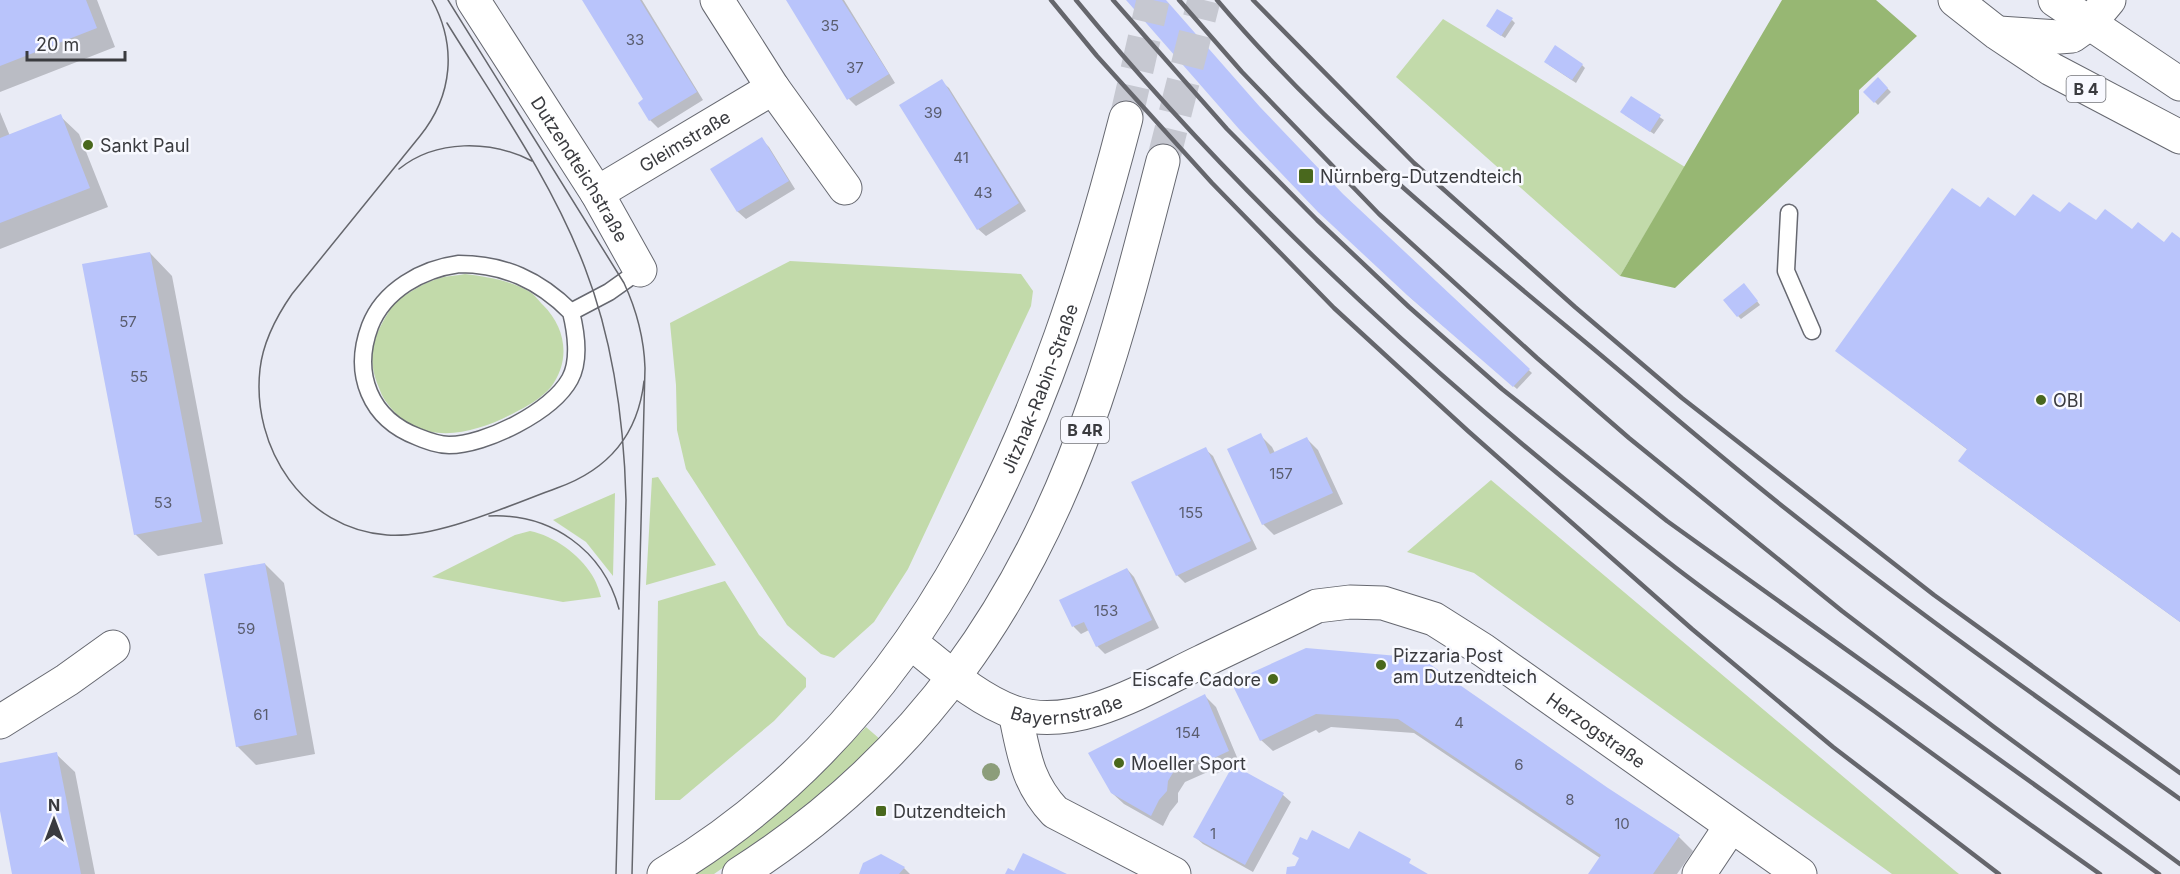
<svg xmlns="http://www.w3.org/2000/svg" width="2180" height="874" font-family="Inter,sans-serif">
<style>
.green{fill:#c2daaa}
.forest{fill:#97b773}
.shadow{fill:#0003}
.building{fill:#b9c4fb}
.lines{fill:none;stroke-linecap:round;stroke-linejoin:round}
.primary-tunnel{stroke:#c6c8d1;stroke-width:33;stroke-dasharray:33 16;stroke-linecap:butt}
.service-casing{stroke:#666870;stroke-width:19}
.minor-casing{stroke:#666870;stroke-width:35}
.primary-casing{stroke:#666870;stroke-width:35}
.service{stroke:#fff;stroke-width:16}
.minor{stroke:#fff;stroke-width:33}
.primary{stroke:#fff;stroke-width:33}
.tram{stroke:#65666c;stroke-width:1.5}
.rail{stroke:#65666c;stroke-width:4.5}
.tree{fill:#8c9d7a}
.poi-dot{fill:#49681d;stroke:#f8f9ff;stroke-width:2}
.labels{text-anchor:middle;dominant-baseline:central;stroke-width:5;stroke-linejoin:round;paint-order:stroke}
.number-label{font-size:15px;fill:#5a5d6e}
.shield{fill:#f8f9ff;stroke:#737479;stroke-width:1.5}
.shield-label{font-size:16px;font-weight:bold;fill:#3a3b3f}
.street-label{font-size:18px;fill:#3a3b3f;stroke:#f8f9ff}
.poi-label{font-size:18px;fill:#3a3b3f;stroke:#f8f9ff;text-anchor:start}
</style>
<rect width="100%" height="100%" fill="#e9ebf5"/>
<path class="green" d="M1443,19l242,148 -65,109 -224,-199z
M790,261l231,13 12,17 -2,15 -123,263 -34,53 -40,36 -13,-4 -34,-29 -101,-156 -9,-39 -1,-45 -6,-62z
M465,274c23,3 45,6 65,18 5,3 9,9 13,13 23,23 28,55 8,82 -9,11 -25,20 -37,26 -41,22 -95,35 -127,-10 -5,-6 -7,-13 -10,-20 -9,-24 -5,-43 8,-65 4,-6 7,-14 13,-18 10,-7 24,-16 36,-20 9,-4 21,-4 31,-6z
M658,477l58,88 -70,20 6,-107z
M1491,480l463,390 5,4h-67l-418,-301 -67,-21z
M615,493l-2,83 -27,-34 -33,-22z
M530,531c24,5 49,23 62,44 4,6 7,15 9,22l-38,5 -131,-25 83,-42z
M725,581l34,54 47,43v9l-32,34 -94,79h-25l3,-199z
M866,727l15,13 -26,28 -92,72 -49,34h-19c65,-40 119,-93 171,-147z"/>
<path class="forest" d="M1782,0h94l41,36 -58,54v23l-184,175 -55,-12z"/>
<path class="shadow" d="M0,0h97l18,47 -115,45z
M584,0h58l61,100 -45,28 -8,-8 -10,-17 5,-3z
M787,0h57l51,83 -39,23 -7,-7z
M1128,0h36l100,113 80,84 188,176 -15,16 -105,-90z
M1512,20l3,3 -10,15 -14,-9z
M1549,65h33l3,3 -9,15z
M1878,79l13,13 -13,13 -13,-13z
M941,81l8,7 77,123 -40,25 -8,-7z
M1631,98l33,22 -10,14 -29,-19z
M0,112l10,24 50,-20 19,18 29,73 -108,42z
M761,139l8,8 26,42 -49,30 -8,-7 -26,-43z
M1980,209l36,9 45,-4 71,17 32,13 16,-4v382l-212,-154 -8,-7 8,-11 -131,-99z
M150,253l22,23 51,268 -65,12 -23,-22z
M1747,288l13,17 -19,14 -3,-3z
M1260,435l12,12 3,6 32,-14 11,11 25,54 -69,31 -11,-11z
M1205,449l8,7 44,93 -72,34 -8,-8z
M265,564l19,19 31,171 -59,11 -19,-19z
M1127,569l7,8 25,51 -54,26 -8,-8 -8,-16 -8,4 -7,-7 -13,-26z
M1306,650l301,139 72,48 14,14 -16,23h-87l10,-16 -186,-125 -83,-6 -12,6 -3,-3 -43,21 -12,-11z
M1205,696l11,11 23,55 -23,12 -4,-4 -27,12 -7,11v9l-8,10 -7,14 -39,-22 -12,-11z
M56,754l19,18 20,102h-81l-14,-70v-39z
M1234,767l49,28 8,7 -38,70 -50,-28 -8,-7z
M904,868l6,6h-49z"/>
<path class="building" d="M0,0h86l11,28 -97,38z
M582,0h58l57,92 -48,29 -11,-18 5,-4z
M786,0h56l47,74 -42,26z
M1126,0h40l94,107 83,87 187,175 -17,18 -106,-92 -89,-83 -79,-83z
M1497,9l16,9 -12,18 -15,-10z
M1555,45l28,19 -11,16 -28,-18z
M1878,77l10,11 -14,15 -11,-11z
M942,79l77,124 -42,27 -78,-125z
M1631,96l30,19 -11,17 -30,-20z
M61,114l29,74 -90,35v-85z
M762,137l27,44 -52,31 -27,-43z
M1952,188l28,19 8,-10 27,19 18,-22 27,18 9,-10 27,18 9,-11 27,20 6,-7 26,20 8,-10 8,6v384l-222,-161 9,-12 -132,-98z
M150,252l52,270 -68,13 -52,-271z
M1744,283l14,18 -21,16 -14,-17z
M1261,433l9,21 37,-17 26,56 -71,32 -35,-76z
M1206,447l45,94 -75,35 -45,-94z
M265,563l32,172 -61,12 -32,-173z
M1127,568l25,52 -56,27 -12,-25 -12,5 -13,-27z
M1306,648l115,10 187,130 72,47 -27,39h-65l13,-19 -203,-136 -82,-5 -56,27 -29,-59z
M1205,694l24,57 -26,12 -2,-4 -27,12 -6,10 -1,10 -8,9 -8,16 -40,-23 -23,-40z
M57,752l24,122h-69l-12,-63v-48z
M1233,765l51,28 -39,72 -52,-28z
M1312,830l37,19 10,-18 52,28 -2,4 19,11h-142l1,-7 8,-1 4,-8 -7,-4 8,-17 7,3z
M1023,853l44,21h-62l3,-6 6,3z
M881,854l24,13 -6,7h-40l4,-11z"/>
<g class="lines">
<path class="primary-tunnel" d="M1126,118l27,-118
M1163,161l41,-161"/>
<g class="service-casing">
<path id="service" d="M1789,213l-3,58 26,60
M459,264c45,0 80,16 112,48 5,20 9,49 -1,67 -18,33 -85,66 -121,66 -11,0 -21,-4 -31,-8 -48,-18 -66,-63 -48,-111 14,-36 52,-57 89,-62z
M571,312l38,-20 31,-22"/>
</g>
<g class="minor-casing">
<g id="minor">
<path id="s1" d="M473,0l124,193 43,77"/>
<path d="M2089,24l20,-24"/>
<path d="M773,88l72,100"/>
<path id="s2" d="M597,193l176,-105 -56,-88"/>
<path id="s3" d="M910,642c32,25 67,58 106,71 61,19 132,-26 185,-51 39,-19 78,-37 116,-56l33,-4 33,1 51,16 49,31 317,224"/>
<path d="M1015,713c9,40 11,68 40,99l119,62"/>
<path d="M0,722l67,-42 46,-33"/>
<path d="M1699,874l32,-48"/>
</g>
</g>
<g class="primary-casing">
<g id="primary">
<path d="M1955,0l42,33 54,36 129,68"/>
<path d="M2055,0l125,84"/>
<path d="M1999,33l60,4 13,-1 17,-12"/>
<path id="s4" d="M664,874c275,-164 386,-462 462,-756"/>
<path d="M739,874c180,-115 288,-272 356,-472 27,-79 47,-160 68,-241"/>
</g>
</g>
<use href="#service" class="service"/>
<use href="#minor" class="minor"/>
<use href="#primary" class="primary"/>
<path class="tram" d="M432,0c25,46 21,95 -12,136l-128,158c-16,23 -29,48 -32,75 -9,79 44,160 127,166 49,4 123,-30 170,-47 51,-18 81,-53 87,-107
M448,0l176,283c13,28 20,54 21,85l-13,506
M447,23c49,79 105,158 138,245 29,75 39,153 41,232l-10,374
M399,169c37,-30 92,-29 133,-8
M489,516c62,-3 114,34 130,93"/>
<path class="rail" d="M1051,0l46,56 115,127 122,125 134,123 224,198 141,118 166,127
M1076,0c176,214 382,399 600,568 65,50 132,95 198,143 75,55 150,110 226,163
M1113,0l114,129 90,91 92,87 93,82 165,132 492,353
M1179,0l63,72 137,142 158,144 92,80 213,173 152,116 186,137
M1217,0c110,130 243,238 373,346 73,61 144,123 219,181 121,95 246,183 371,272
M1253,0l161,163 161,144 107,91 252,197 246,178"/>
</g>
<circle class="tree" cx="991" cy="772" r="9"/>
<g class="poi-dot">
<circle cx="88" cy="145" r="6"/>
<rect x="1298" y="168" width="16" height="16" rx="3"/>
<circle cx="2041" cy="400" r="6"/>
<circle cx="1381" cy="665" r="6"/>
<circle cx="1273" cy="679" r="6"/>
<circle cx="1119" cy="763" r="6"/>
<rect x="875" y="805" width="12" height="12" rx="3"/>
</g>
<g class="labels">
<g class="number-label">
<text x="830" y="25">35</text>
<text x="635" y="39">33</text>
<text x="855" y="67">37</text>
<text x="933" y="112">39</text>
<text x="961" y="157">41</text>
<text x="983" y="192">43</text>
<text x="128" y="321">57</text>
<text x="139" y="376">55</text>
<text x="1281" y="473">157</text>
<text x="163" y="502">53</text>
<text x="1191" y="512">155</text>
<text x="1106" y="610">153</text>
<text x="246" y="628">59</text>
<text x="261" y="714">61</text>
<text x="1459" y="722">4</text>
<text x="1188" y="732">154</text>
<text x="1519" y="764">6</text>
<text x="1570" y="799">8</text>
<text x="1622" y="823">10</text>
<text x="1213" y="833">1</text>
</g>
<g class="shield">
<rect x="2066.5" y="76" width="39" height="26" rx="4.5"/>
<rect x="1061" y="417" width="48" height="26" rx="4.5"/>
</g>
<g class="shield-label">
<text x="2086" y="89">B 4</text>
<text x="1085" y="430">B 4R</text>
</g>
<g class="street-label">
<text stroke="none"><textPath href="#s2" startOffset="102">Gleimstraße</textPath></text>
<text stroke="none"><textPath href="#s1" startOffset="200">Dutzendteichstraße</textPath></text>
<text stroke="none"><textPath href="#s4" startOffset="626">Jitzhak-Rabin-Straße</textPath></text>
<text stroke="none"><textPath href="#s3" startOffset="180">Bayernstraße</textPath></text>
<text stroke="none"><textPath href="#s3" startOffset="770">Herzogstraße</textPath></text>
</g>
<g class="poi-label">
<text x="100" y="145">Sankt Paul</text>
<text x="1320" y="176">Nürnberg-Dutzendteich</text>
<text x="2053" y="400">OBI</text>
<text x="1393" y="655">Pizzaria Post<tspan x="1393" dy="21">am Dutzendteich</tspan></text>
<text x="1261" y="679" text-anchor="end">Eiscafe Cadore</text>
<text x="1131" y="763">Moeller Sport</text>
<text x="893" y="811">Dutzendteich</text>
</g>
</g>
<g transform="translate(54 820)" stroke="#f8f9ff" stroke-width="4.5" paint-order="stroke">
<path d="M0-4.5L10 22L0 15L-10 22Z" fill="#3a3b3f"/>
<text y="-9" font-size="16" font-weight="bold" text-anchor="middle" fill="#3a3b3f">N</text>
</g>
<path d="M27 51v9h98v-9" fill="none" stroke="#3a3b3f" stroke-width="3"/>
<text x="36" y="51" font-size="18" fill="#3a3b3f" stroke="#f8f9ff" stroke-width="4.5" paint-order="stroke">20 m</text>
</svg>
